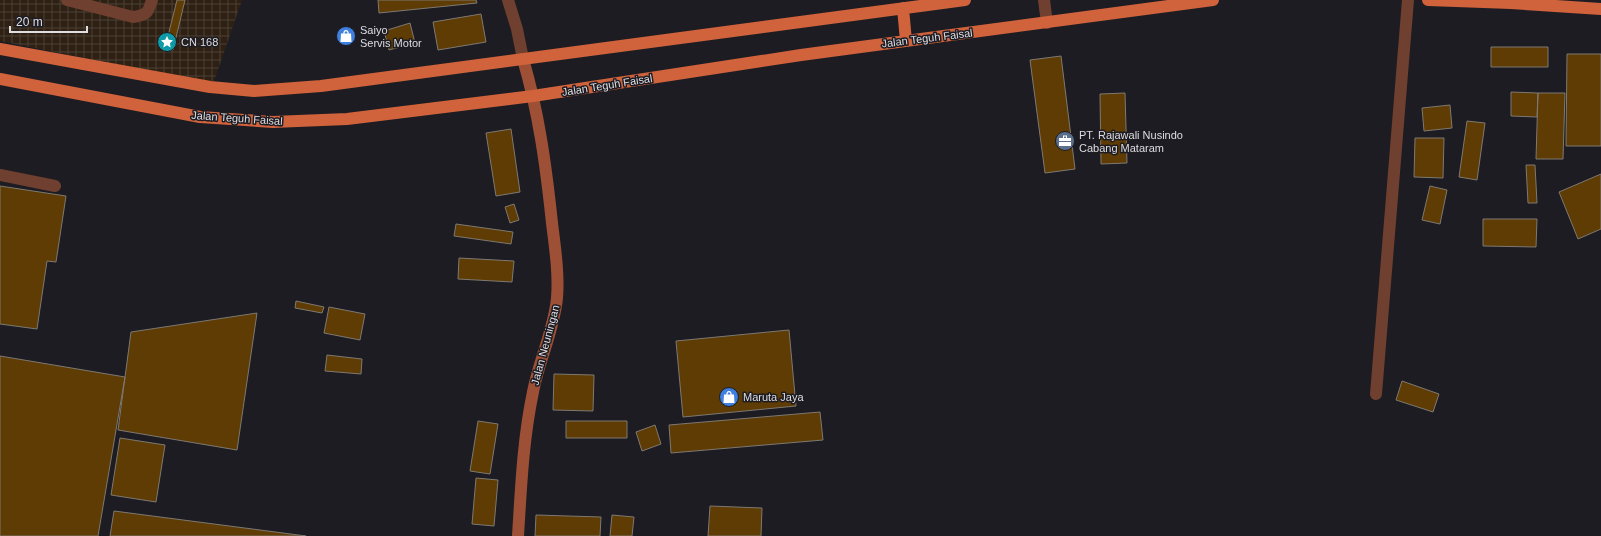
<svg xmlns="http://www.w3.org/2000/svg" width="1601" height="536" font-family="Helvetica,sans-serif">
<style>
.industrial{fill:url(#industrial-grid)}
.building{fill:#5e3c03;stroke:#7e7972}
.lines{fill:none;stroke-linecap:round;stroke-linejoin:round}
.service{stroke:#6f3f2f;stroke-width:12}
.minor{stroke:#6f3f2f;stroke-width:12}
.secondary{stroke:#9d5036;stroke-width:12}
.trunk{stroke:#d0623c;stroke-width:12}
.labels{text-anchor:middle;dominant-baseline:central;stroke-width:3;stroke-linejoin:round;paint-order:stroke}
.poi-label{font-size:11px;fill:#dedde1;stroke:#1d1c22;text-anchor:start}
.street-label{font-size:11px;fill:#dedde1;stroke:#1d1c22}
</style>
<defs>
<pattern id="industrial-grid" width="8" height="8" patternUnits="userSpaceOnUse"><rect width="8" height="8" fill="#2e2114"/><path d="M0 4h8M4 0v8" fill="none" stroke="#4c4136"/></pattern>
</defs>
<rect width="100%" height="100%" fill="#1d1c22"/>
<path class="industrial" d="M0,0h242l-29,84 -213,-43z"/>
<path class="building" d="M177,0h8l-12,50 -8,-2z
M378,0h98l1,3 -98,10z
M481,14l5,28 -48,8 -5,-28z
M410,23l5,20 -26,7 -5,-19z
M1491,47h57v20h-57z
M1567,54h34v92h-35z
M1061,56l14,113 -30,4 -15,-113z
M1511,92l27,1 -1,24 -26,-1z
M1125,93l2,70 -26,1 -1,-70z
M1538,93h27l-2,66h-27z
M1450,105l2,23 -28,3 -2,-23z
M1467,121l18,2 -8,57 -18,-3z
M511,129l9,63 -24,4 -10,-63z
M1415,138h29l-1,40 -29,-1z
M1526,165h9l2,38h-9z
M1601,174v55l-23,10 -19,-47z
M0,186l66,10 -10,66 -9,-1 -10,68 -37,-5z
M1430,186l17,4 -7,34 -18,-4z
M514,204l5,16 -9,3 -5,-16z
M1483,219h54l-1,28 -53,-1z
M456,224l57,8 -2,12 -57,-8z
M459,258l55,3 -2,21 -54,-3z
M296,301l28,6 -2,6 -27,-5z
M329,307l36,7 -5,26 -36,-7z
M257,313l-20,137 -119,-20 13,-98z
M789,330l7,76 -113,11 -7,-76z
M327,355l35,4 -1,15 -36,-3z
M0,356l125,21 -27,159h-98z
M554,374l40,1 -1,36 -40,-1z
M1402,381l37,13 -6,18 -37,-12z
M820,412l3,28 -152,13 -2,-28z
M478,421l20,3 -8,50 -20,-3z
M566,421h61v17h-61z
M655,425l6,19 -19,7 -6,-19z
M120,438l45,7 -9,57 -45,-7z
M476,478l22,2 -4,46 -22,-2z
M710,506l52,2 -1,28h-53z
M114,511l192,25h-196z
M536,515l65,2 -1,19h-65z
M612,515l22,2 -2,19h-22z"/>
<g class="lines">
<path class="service" d="M67,0l66,17c14,-2 15,-4 19,-17
M0,175l55,11
M1376,394l32,-394"/>
<path class="minor" d="M508,0l9,29 6,30
M1044,0l3,23"/>
<path class="secondary" d="M518,536c3,-48 5,-97 15,-144 6,-32 21,-62 24,-94 2,-25 -2,-50 -5,-75 -6,-57 -13,-109 -29,-164"/>
<path class="trunk" d="M1428,0l83,3 90,6
M903,8l3,33
M0,49l210,38 44,4 67,-5 644,-86
M0,79l200,38 73,5 74,-3 186,-23 268,-41 412,-55"/>
</g>
<defs>
<g id="shop-disc" transform="scale(1)"><circle r="9.5" fill="#3f7fe0" stroke="#1d1c22"/><path d="M-5-2.5h2.3a2.7 3.5 0 0 1 5.4 0H5L5.5 6h-11ZM-1.5-2.5h3a1.5 2.3 0 0 0-3 0Z" fill="#fff"/></g>
<g id="sight-disc" transform="scale(1)"><circle r="9.5" fill="#0f9aa8" stroke="#1d1c22"/><path d="M0-6L1.8-2.2L6-1.7L2.9 1.2L3.7 5.4L0 3.3L-3.7 5.4L-2.9 1.2L-6-1.7L-1.8-2.2Z" fill="#fff"/></g>
<g id="office-disc" transform="scale(1)"><circle r="9.5" fill="#5c6f8a" stroke="#1d1c22"/><path d="M-6-3h4V-5.5h4V-3h4V5H-6ZM-1-4.5V-3h2v-1.5ZM-6 0V1H6V0Z" fill="#fff"/></g>
</defs>
<g fill-rule="evenodd">
<use href="#shop-disc" x="346" y="36"/>
<use href="#sight-disc" x="167" y="42"/>
<use href="#office-disc" x="1065" y="141"/>
<use href="#shop-disc" x="729" y="397"/>
</g>
<g class="labels">
<g class="poi-label">
<text x="360" y="30">Saiyo<tspan x="360" dy="13">Servis Motor</tspan></text>
<text x="181" y="42">CN 168</text>
<text x="1079" y="135">PT. Rajawali Nusindo<tspan x="1079" dy="13">Cabang Mataram</tspan></text>
<text x="743" y="397">Maruta Jaya</text>
</g>
<g class="street-label">
<text transform="translate(927 38) rotate(-7)">Jalan Teguh Faisal</text>
<text transform="translate(607 85) rotate(-9)">Jalan Teguh Faisal</text>
<text transform="translate(237 118) rotate(4)">Jalan Teguh Faisal</text>
<text transform="translate(545 345) rotate(-75)">Jalan Neuningan</text>
</g>
</g>
<path d="M10 26v6h77v-6" fill="none" stroke="#dedde1" stroke-width="2"/>
<text x="16" y="26" font-size="12" fill="#dedde1" stroke="#1d1c22" stroke-width="3" paint-order="stroke">20 m</text>
</svg>
